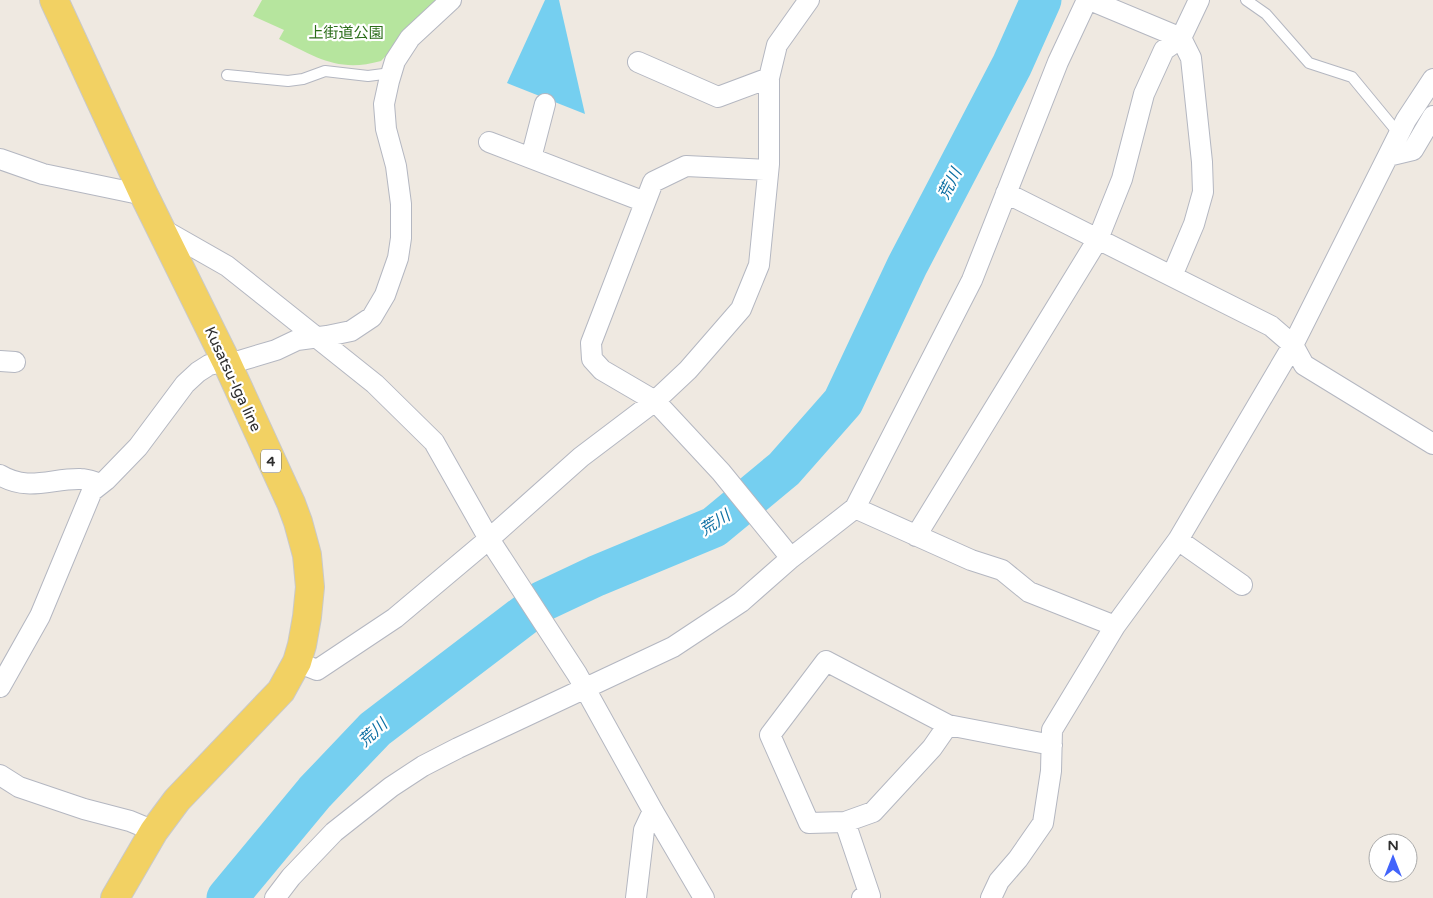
<svg xmlns="http://www.w3.org/2000/svg" width="1433" height="898" font-family="'Varela Round','Noto Sans JP',sans-serif">
<style>
.green{fill:#b6e59e}
.water{fill:#75cff0}
.lines{fill:none;stroke-linecap:round;stroke-linejoin:round}
.river{stroke:#75cff0;stroke-width:41}
.service-casing{stroke:#b4b7c1;stroke-width:12}
.minor-casing{stroke:#b4b7c1;stroke-width:22}
.primary-casing{stroke:#c9c9c9;stroke-width:30}
.service{stroke:#fff;stroke-width:10}
.minor{stroke:#fff;stroke-width:20}
.primary{stroke:#f2d163;stroke-width:28}
.labels{text-anchor:middle;dominant-baseline:central;stroke-width:4.5;stroke-linejoin:round;paint-order:stroke}
.shield{fill:#fff;stroke:#6d6d6d;stroke-width:1}
.shield-label{font-size:14px;font-weight:bold;fill:#2e2e2e}
.park-label{font-size:15px;fill:#2c6e1b;stroke:#fff}
.street-label{font-size:15px;fill:#2e2e2e;stroke:#fff}
.water-label{font-size:16px;font-style:italic;fill:#0d6fa3;stroke:#fff}
</style>
<rect width="100%" height="100%" fill="#efe9e1"/>
<path class="green" d="M262,0h177l-58,61c-43,12 -65,-4 -102,-22l5,-9 -31,-14z"/>
<path class="water" d="M545,0h14l26,114 -78,-31z"/>
<g class="lines">
<path class="river" d="M227,898l88,-106 60,-63 168,-128 53,-25 118,-49 70,-58 59,-67 64,-136 105,-201 29,-65"/>
<g class="service-casing">
<path id="service" d="M1246,0l20,14 43,49 43,14 47,57
M227,75l61,6 15,-2 22,-8 43,5 23,-3"/>
</g>
<g class="minor-casing">
<path id="minor" d="M1090,0l91,38 10,20 11,104 1,30 -9,32 -22,52
M638,62l80,35 51,-19
M489,142l156,60
M1388,156l25,-6 20,-34
M531,158l14,-54
M0,159l43,15 101,21
M768,170l-82,-4 -33,16 -62,161 1,16 10,11 53,31 66,71 70,86
M1006,193l265,133 22,19 11,20 129,79
M162,229l65,37 39,31 109,87 59,58 55,97 88,135 76,137 51,87
M0,361l15,1
M0,475c28,17 52,3 81,4 6,0 13,3 20,5
M855,508l116,52 31,10 27,22 86,34
M916,536l182,-297 24,-60 22,-85 20,-44 17,-12 18,-38
M1178,540l64,45
M297,662l20,8 78,-52 94,-79 92,-82 74,-56 33,-31 53,-61 18,-44 10,-101v-86l8,-33 32,-45
M0,687l40,-71 52,-125 14,-11 32,-33 47,-63 13,-12 11,-7 17,-4h13l37,-11 21,-10 30,-4 24,-5 21,-14 13,-22 13,-37 3,-20v-34l-5,-38 -10,-37 -2,-25 5,-23 6,-20 15,-23 41,-38
M948,725l-16,23 -59,64 -28,10 -36,1 -39,-88 56,-74 122,64 104,20
M0,775l19,12 65,22 46,12 24,10
M845,822l25,74 -8,2
M275,898l16,-21 43,-45 57,-45 32,-21 35,-18 215,-101 68,-45 50,-44 64,-50 117,-228 86,-218 29,-62
M636,898l8,-68 9,-19
M991,898l8,-17 19,-22 25,-36 8,-52 1,-41 63,-104 63,-86 115,-195 113,-225 27,-41"/>
</g>
<g class="primary-casing">
<path id="primary" d="M54,0l90,195 82,166 65,142 7,19 9,33 3,32 -3,30 -5,28 -5,17 -16,29 -104,109 -23,31 -39,67"/>
</g>
<use href="#service" class="service"/>
<use href="#minor" class="minor"/>
<use href="#primary" class="primary"/>
</g>
<g class="labels">
<rect class="shield" x="261" y="449.5" width="20" height="23" rx="4"/>
<g class="shield-label">
<text x="271" y="461">4</text>
</g>
<g class="park-label">
<text x="346" y="33">上街道公園</text>
</g>
<g class="street-label">
<text transform="translate(233 379) rotate(65)">Kusatsu-Iga line</text>
</g>
<g class="water-label">
<text transform="translate(950 184) rotate(-63)">荒川</text>
<text transform="translate(715 523) rotate(-33)">荒川</text>
<text transform="translate(373 733) rotate(-43)">荒川</text>
</g>
</g>
<g transform="translate(1393 858)"><circle r="24" fill="#ffffff" stroke="#ababab"/>
<path d="M0-4L9 19L0 12L-9 19Z" fill="#4264fb"/>
<text y="-8" font-size="14" font-weight="bold" text-anchor="middle" fill="#2e2e2e">N</text>
</g>
</svg>
